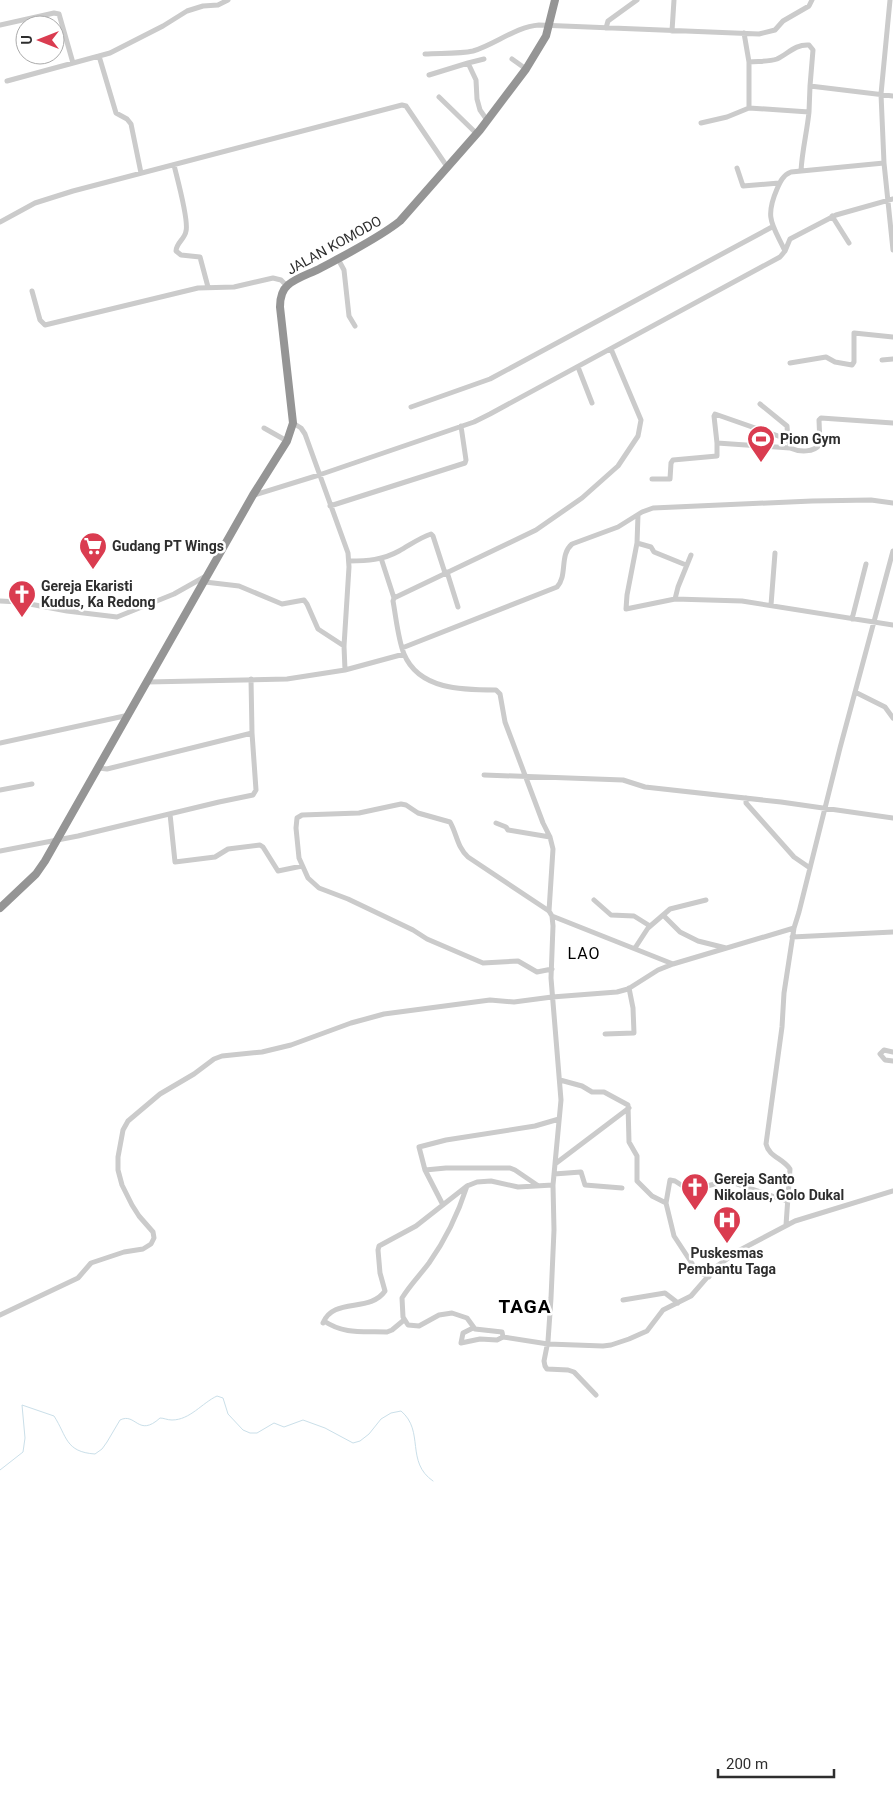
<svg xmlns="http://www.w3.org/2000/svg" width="893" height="1794" font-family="Roboto,sans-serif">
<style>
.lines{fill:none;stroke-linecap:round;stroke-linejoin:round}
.stream{stroke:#cadfe9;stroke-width:1}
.minor{stroke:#cbcbcb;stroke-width:5}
.highway{stroke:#959595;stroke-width:8}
.labels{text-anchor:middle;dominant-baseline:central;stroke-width:5;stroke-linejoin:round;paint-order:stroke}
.street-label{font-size:14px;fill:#2e2e2e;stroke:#fff}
.poi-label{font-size:14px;font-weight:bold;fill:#2e2e2e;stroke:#fff;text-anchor:start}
.quarter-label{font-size:16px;letter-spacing:1px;fill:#000;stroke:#fff}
.district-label{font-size:19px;font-weight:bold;letter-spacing:1px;fill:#000;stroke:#fff}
</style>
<rect width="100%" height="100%" fill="#fff"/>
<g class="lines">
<path class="stream" d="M0,1470l23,-18 2,-14 -3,-33 32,11c13,20 11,36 41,38l7,-5 5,-7 13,-22c16,-8 18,18 40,-2 4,0 7,2 12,2 18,0 30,-17 45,-24l6,2 5,16 15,16 7,3h7l17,-10 10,4 19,-7 22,8 28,15 7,-2 9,-7 12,-15 10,-6 10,-2c24,20 4,51 32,70"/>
<path class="minor" d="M890,0l-9,94 3,69 9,87
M0,25l54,-12 5,1 14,49
M606,28l2,-7 29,-21
M672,31l2,-31
M744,33l5,29c9,-1 20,0 28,-3 11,-5 18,-15 32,-14l4,5 -3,36 83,10
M425,54c15,-1 34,0 48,-3 23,-7 42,-24 66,-26l220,9 16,-4 8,-9 26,-15 3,-6
M99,56l17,57 11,6 4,5 10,49
M512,59l14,10
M468,63l16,-4
M429,75l39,-12 8,17 1,19 3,11 7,10
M7,81l103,-28 53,-27 24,-15 16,-5 15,-1 10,-5
M439,97l38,37
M749,108l60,4 1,-26
M701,123l26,-6 22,-9v-46
M174,165c3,13 15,55 12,66 -1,8 -10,12 -10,20l5,4 19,2 8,30
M737,168l6,18 36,-3
M801,171c1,-20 6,-39 8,-59
M832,216l17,27
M0,222l35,-19 38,-12 329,-86 4,1 42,62
M785,251l5,-12 46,-24 57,-16
M338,259l6,11 5,46 6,10
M32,291l8,29 5,5 153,-37 36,-1 39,-9 8,2 6,6
M882,360l11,-1
M790,363l36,-6 9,5 17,3 2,-3v-29l39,4
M578,367l14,36
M760,404l27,22 1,14
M411,407l79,-28 282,-152
M293,423l8,5 4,6 43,119 1,14 -5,79 1,24
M264,428l23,13
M717,443l-3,-27 1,-2 69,24 5,3 1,7
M652,479h18l1,-16 2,-3 44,-4v-13l73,5c9,4 24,5 30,-4l-1,-24 2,-2 72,5
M254,495l65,-20 155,-53 16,-8 290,-157 5,-6c-12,-26 -21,-32 -8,-62 3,-7 6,-14 14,-17l93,-9
M330,506l135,-43 1,-3 -5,-34
M638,515l-1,28 -10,52 -1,14 49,-10 67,2 151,24
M637,543l14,4 3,5 32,13
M381,558l13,40
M349,561c18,0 34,-1 50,-10 11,-6 20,-13 32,-17l2,2 12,37
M447,572l11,35
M205,582l34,4 43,18 22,-4 3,4 11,25 26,17
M675,599l3,-12 13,-32
M0,601l19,1 48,9 50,6 57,-23 32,-18
M771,605l4,-52
M852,619l14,-55
M402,648l155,-61c11,-12 2,-32 15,-43l46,-17 24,-15 11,-4 159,-7 59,-1 22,3
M147,682l140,-3 58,-9 59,-16
M855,692l30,15 8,11
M0,743l129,-28
M98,768l9,1 145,-36 -1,-54
M484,775l139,5 22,7 136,15 112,16
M0,790l32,-6
M746,798v5l48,54 16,11
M170,814l5,48 40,-5 13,-8 32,-4 3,2 15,24 24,-5
M496,823l10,4 2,3 42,7
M0,851l78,-15 141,-34 34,-7 3,-5 -4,-57
M594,900l17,15 23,1 16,10
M549,911l4,-62 -3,-12 -7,-14 -38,-101 -5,-28 -4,-4c-33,0 -77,0 -92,-36 -6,-15 -8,-37 -11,-53l1,-3 142,-68 46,-32 36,-32 20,-30 3,-16 -30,-71
M663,915l17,17 18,9 28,7
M552,916l121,48
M792,937l101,-5
M635,948l13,-20 22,-19 36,-9
M552,969l-15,3 -19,-11 -35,2 -56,-24 -14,-9 -65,-31 -29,-11 -11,-10 -9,-20 -3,-30 1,-10 5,-3 57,-2 42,-9 5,1 12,8 32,9c7,12 7,25 18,35l81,54 3,5 1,10 -2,52 10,122 -8,85 1,45 -3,68 -3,43 -4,20 1,5 2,3 21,1 6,2 22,23
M605,1034l29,-1 -1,-25 -4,-20
M893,1052l-9,-2 -4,4 5,6 8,1
M560,1080l22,6 10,6h12l24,13 1,37 8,14v25l15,15 14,7
M555,1164l74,-56
M425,1170l21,-2h64l5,2 22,15
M554,1174l27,-2 4,13 37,3
M443,1205l-18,-35 -6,-23 27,-7 89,-14 24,-7
M786,1225l4,-56c-7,-11 -21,-12 -24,-25l16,-117 2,-34 10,-65 5,-16 41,-164 53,-197
M709,1277l-12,-6 -23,-35 -8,-33 4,-23 5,1 14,9 39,-9 59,20
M623,1300l42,-7 13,10
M0,1315l78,-37 13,-15 33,-11 19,-3 8,-5 3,-6 -1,-6 -14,-16 -7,-11 -10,-20 -4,-15v-13l5,-27 5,-9 32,-27 34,-20 20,-15 8,-3 40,-4 29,-7 60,-22 33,-9 106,-14 24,2 38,-5 65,-5 11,-3 30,-19 15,-6 121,-36
M324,1321c21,14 39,10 63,11l5,-2 12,-10
M323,1323c10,-26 47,-10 62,-32l-5,-18 -2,-23 1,-4 37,-20 51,-40
M473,1328l-10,5 -2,10 19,-4 17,1 6,-3 45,7 55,2 8,-1 18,-6 18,-8 16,-21 28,-14 26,-30 23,-16 55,-29 98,-30
M503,1337l-1,-5 -27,-3 -8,-11 -15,-5 -13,2 -20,11 -11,-1 -5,-8 -1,-19c8,-13 18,-23 27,-35 17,-24 29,-49 38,-77l10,-4 14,-1 27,6 35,-2"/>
<path class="highway" d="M0,908l36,-34 9,-13 208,-366 34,-54 6,-18 -13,-116c0,-8 2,-17 8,-22 8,-7 21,-11 31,-16 24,-13 60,-31 81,-48l80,-91 46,-61 20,-33 9,-36"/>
</g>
<defs>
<g id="stadium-pin" transform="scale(1.4375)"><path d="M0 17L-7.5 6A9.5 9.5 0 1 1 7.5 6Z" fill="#da3c50" stroke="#fff"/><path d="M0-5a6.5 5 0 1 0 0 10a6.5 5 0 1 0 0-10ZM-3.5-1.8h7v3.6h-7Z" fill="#fff"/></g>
<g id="supermarket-pin" transform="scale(1.4375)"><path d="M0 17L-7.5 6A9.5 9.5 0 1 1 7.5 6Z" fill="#da3c50" stroke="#fff"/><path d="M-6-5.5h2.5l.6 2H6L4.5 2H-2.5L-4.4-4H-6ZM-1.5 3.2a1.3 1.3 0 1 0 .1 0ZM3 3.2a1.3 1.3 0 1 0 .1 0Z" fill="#fff"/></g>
<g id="church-pin" transform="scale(1.4375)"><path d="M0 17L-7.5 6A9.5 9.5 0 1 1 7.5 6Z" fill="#da3c50" stroke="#fff"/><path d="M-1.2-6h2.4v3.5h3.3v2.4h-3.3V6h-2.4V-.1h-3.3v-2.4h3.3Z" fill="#fff"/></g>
<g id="hospital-pin" transform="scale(1.4375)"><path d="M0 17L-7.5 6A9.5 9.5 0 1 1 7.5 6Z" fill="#da3c50" stroke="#fff"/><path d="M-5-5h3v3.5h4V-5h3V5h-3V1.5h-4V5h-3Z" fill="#fff"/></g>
</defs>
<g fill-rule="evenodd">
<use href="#stadium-pin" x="761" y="439"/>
<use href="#supermarket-pin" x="93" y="546"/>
<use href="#church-pin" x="22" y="594"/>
<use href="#church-pin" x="695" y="1187"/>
<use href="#hospital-pin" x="727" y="1220"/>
</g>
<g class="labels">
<g class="street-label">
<text transform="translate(334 245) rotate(-29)">JALAN KOMODO</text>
</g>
<g class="poi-label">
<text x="780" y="439">Pion Gym</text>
<text x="112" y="546">Gudang PT Wings</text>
<text x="41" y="586">Gereja Ekaristi<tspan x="41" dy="16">Kudus, Ka Redong</tspan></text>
<text x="714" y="1179">Gereja Santo<tspan x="714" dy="16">Nikolaus, Golo Dukal</tspan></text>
<text x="727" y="1253" text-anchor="middle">Puskesmas<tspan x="727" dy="16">Pembantu Taga</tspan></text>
</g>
<g class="quarter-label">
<text x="584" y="953">LAO</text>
</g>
<g class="district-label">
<text x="525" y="1306">TAGA</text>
</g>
</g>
<g transform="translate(40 40) rotate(270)"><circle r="24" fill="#ffffff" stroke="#ababab"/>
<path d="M0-4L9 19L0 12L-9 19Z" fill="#da3c50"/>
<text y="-8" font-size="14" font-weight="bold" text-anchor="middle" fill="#2e2e2e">U</text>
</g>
<path d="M718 1769v8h116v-8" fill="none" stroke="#2e2e2e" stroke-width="2.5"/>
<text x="726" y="1769" font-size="15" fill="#2e2e2e" stroke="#ffffff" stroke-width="4" paint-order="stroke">200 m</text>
</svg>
